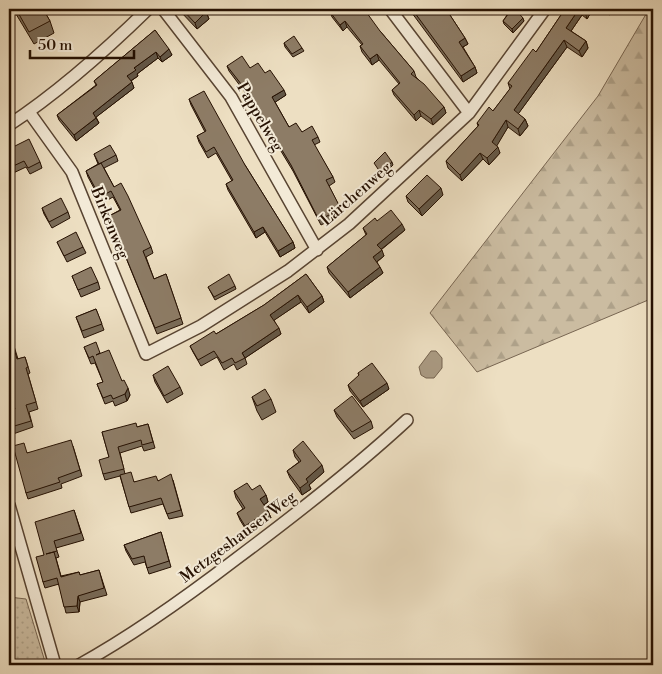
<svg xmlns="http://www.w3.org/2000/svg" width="662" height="674" font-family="'Libre Bodoni',serif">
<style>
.grass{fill:url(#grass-dots);stroke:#786652}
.forest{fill:url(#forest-firs);stroke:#786652}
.water{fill:#a99981;stroke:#75634e}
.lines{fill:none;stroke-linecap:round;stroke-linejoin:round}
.street-casing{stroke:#584432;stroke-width:14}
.street{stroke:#f3ead7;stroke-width:11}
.wall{fill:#796b58;stroke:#261102}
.shaded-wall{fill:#635747;stroke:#261102}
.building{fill:#8d7c66;stroke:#261102}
.labels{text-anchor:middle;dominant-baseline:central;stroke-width:4;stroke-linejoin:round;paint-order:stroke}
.street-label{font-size:16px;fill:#261102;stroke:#f3ead7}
</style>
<defs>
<pattern id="grass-dots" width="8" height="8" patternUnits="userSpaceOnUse" patternTransform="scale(1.25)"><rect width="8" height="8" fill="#cbbca1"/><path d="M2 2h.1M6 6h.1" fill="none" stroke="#aea189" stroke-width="1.8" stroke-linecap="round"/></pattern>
<pattern id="forest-firs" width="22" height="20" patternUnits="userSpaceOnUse" patternTransform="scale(1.25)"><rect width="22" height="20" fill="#cbbca1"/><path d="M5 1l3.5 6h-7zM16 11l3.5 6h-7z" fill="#aea189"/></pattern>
</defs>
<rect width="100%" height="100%" fill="#eddfc2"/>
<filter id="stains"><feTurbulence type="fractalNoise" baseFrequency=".004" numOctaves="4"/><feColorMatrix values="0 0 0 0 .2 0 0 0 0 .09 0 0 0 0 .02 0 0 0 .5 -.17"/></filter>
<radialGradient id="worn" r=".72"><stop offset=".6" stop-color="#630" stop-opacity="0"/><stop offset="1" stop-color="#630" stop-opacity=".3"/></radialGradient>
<path class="grass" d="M9,597l17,2 20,66h-37z"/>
<path class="forest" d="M649,9h4v289l-176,74 -47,-59 168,-217z"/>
<path class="water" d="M431,351h5l6,7v10l-8,10h-8l-5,-3 -2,-8z"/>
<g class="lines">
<g class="street-casing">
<path id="street" d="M163,9l68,88 86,153
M390,9l79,104
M29,112l43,60 74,182 55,-28 87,-55 61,-47 120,-111 76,-104
M9,125c50,-33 96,-74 139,-116
M9,505l46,160
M79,665c56,-31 106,-67 157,-106 59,-44 117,-89 171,-139"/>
</g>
<use href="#street" class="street"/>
</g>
<path class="wall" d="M13,9h30l7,12 4,12 -20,11z
M179,9h29l-2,2 3,8 -12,10 -17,-18z
M409,9h37l19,29 3,6 -5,3 12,20 2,6 -14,9z
M500,9h15l9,12 -11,12 -9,-9 -1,-3 4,-6z
M565,9h28l-6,10 -5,-4 -11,16 15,10 2,7 -6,9 -15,-10 -49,67 7,5 3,7 -8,10 -12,-9 -12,19 4,7 -11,12 -6,-6 -21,22 -14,-13 -2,-7 32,-35 -1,-3 16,-12 17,-22 -2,-6 28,-31z
M601,9h14l-5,6z
M330,12l50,19 34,40 2,6 28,30 2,6 -13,12 -12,-9 -5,5 -22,-26 -2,-5 7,-6 -20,-24 -7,5 -10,-13 -2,-6 2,-1 -15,-18 -4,4 -11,-14z
M155,30l17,25 -10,7 -4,-4 -21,16 1,2 -7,5 3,7 -38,29 3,6 -23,18 -17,-21 -2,-5 39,-30 -2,-4z
M284,43l18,5 2,3 -11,6 -8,-10z
M227,66l23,2 15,5 21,22 -11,7 14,25 13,5 16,5 2,5 -6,3 19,32 2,5 -6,4 14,28 -22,11 -28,-54 -46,-76 -18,-24z
M189,99l56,66 48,77 2,6 -15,9 -15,-25 -9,6 -28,-48 -2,-6 6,-3 -16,-28 -8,5 -9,-16 -2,-6 8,-4 -14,-27z
M9,149l31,13 2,6 -12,6 -4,-7 -17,8z
M94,154l22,1 2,6 -14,7 10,19 37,60 2,6 -7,4 8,22 12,-5 17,50 -26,10 -48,-118 11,-6 -7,-13 -11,6 -14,-26 -2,-6 12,-7z
M443,195l-21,21 -14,-14 -2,-6z
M42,208l26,4 2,6 -18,10 -8,-14z
M377,221l28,9 -24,20 3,6 -7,6 6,11 -33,25 -21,-25 -2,-6 39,-32 -3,-7z
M57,242l26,5 3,6 -19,9z
M306,274l16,22 2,6 -15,11 -8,-11 -27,18 7,14 -36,24 2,6 -10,6 -3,-6 -10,6 -7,-13 -16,9 -8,-14 -3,-6 26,-12 48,-29z
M72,276l26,6 2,7 -19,8z
M235,286l1,3 -21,11 -7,-13z
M96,309l8,21 -20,8 -8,-21z
M9,330l9,29 7,-2 5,16 -2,1 10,35 -9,3 4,15 -20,7 -4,-13 6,-12 -5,-14h-1z
M84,347l16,6 22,28 8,14 -3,6 -12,5 -2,-5 -8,3 -8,-20 6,-2 -8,-19 -4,1z
M358,373l31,16 -26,18 -13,-16 -2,-6 11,-9z
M153,375l27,12 3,7 -16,9 -12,-21z
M252,397l19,2 5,13 -14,8 -5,-9z
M334,410l37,11 2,7 -19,11 -17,-22z
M148,424l7,24 -11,3 -2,-5 -22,7 5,21 9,8 39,-2 10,36 -14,3 -6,-15 -32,9 -11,-37 -15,4 -2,-6 6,-17 -7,-25 35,-5z
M73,446l9,30 -21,8 1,4 -34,11 -2,-6 1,-40z
M293,450l31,22 -15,13 2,4 -9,6 -12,-17 -3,-7 12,-9 -4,-5z
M252,490l14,5 2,7 -4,3 4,6 3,7 -23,15 -8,-13 -3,-7 6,-4 -7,-11 -2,-7z
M74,510l10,30 -28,8 3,9 -3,1 5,18 18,-4 1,3 19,-5 8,25 -27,7 -1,10 -13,1 -7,-29 -14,4 -2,-6 1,-27z
M161,532l10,35 -22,7 -4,-12 -11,3 -8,-14 -2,-6z"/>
<path class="shaded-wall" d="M508,9h5l-5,7 -2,-5z
M579,9l3,6 -13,19 -3,-6z
M587,9h6l-6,10 -2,-7z
M608,9h7l-5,6z
M206,12l3,7 -12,10 -2,-6z
M523,18l1,3 -11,12 -1,-4z
M345,21l2,6 -4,4 -3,-6z
M465,38l3,6 -7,4 -2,-6z
M564,40l3,7 -51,70 -2,-7z
M586,41l2,7 -6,9 -3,-6z
M169,49l3,6 -10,7 -2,-5z
M156,52l2,6 -21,16 1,2 -9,6 -2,-6 7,-8z
M377,54l2,6 -7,5 -2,-6z
M475,67l2,6 -14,9 -2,-6z
M132,82l2,6 -39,30 -2,-5z
M284,90l2,5 -12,8 -2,-6z
M444,107l2,6 -13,12 -2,-6z
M419,110l2,6 -5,5 -2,-6z
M96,118l3,5 -23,18 -2,-6z
M525,119l3,7 -8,10 -2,-7z
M506,120l2,7 -13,22 -3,-7z
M498,147l2,6 -11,12 -2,-7z
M480,153l3,6 -21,22 -2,-6z
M392,162l1,3 -11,11 -2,-4z
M441,188l2,7 -21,21 -3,-7z
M402,224l3,6 -26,21 -2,-6z
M263,227l2,5 -9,6 -2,-6z
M293,242l2,6 -15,9 -2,-6z
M382,250l2,6 -9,7 -2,-6z
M380,267l3,6 -33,25 -2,-6z
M298,295l3,7 -28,19 -3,-6z
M322,296l2,6 -15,11 -2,-6z
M279,328l2,6 -36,24 -3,-5z
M387,383l2,6 -26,18 -3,-6z
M128,388l2,7 -3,6 -2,-7z
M322,465l2,7 -15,13 2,4 -9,6 -2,-7 6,-9z
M266,495l2,7 -6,4 -2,-7z
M268,511l3,7 -23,15 -3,-7z
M9,578l2,6 -2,2z
M78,596l2,6 -1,10 -2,-6z"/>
<path class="building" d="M16,9h27l7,12 -21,11z
M182,9h21l3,3 -11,11z
M332,9h32l16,22 34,40 -3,3 13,10 20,23 -13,12 -12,-9 -5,5 -22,-25 8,-7 -23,-29 -7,5 -10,-13 3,-2 -18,-23 -5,4 -10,-13z
M412,9h34l19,29 -6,4 16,25 -14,9z
M512,9h3l8,9 -11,11 -9,-8z
M565,9h14l-13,19 20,13 -7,10 -15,-11 -50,70 11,9 -7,10 -12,-9 -14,22 6,5 -11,11 -7,-5 -20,22 -14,-14 33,-36 -2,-2 12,-16 4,4 19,-25 -4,-3 25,-34 3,3z
M580,9h7l-2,3z
M155,30l14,19 -9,8 -4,-5 -22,16 2,2 -9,6 5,6 -39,31 3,5 -22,17 -17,-20 40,-30 -3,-4z
M294,36l8,12 -10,6 -8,-11z
M242,56l8,12 8,-5 7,10 5,-3 14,20 -12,7 17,30 7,-4 6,9 10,-6 6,11 -6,3 21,37 -7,3 15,29 -22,11 -28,-55 -46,-76 -18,-23z
M204,91l41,74 48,77 -15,9 -15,-24 -9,5 -28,-48 7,-4 -19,-33 -8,5 -9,-16 9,-5 -17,-32z
M29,139l11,23 -12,6 -4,-7 -15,7v-19z
M110,145l6,10 -17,9 -5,-10z
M385,152l7,10 -12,10 -6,-9z
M101,163l13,24 7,-4 7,13 23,51 -8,4 11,28 12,-5 15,44 -26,10 -46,-112 12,-6 -10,-19 -11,6 -14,-26z
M427,175l14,13 -22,21 -13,-13z
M61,198l7,14 -19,10 -7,-14z
M391,210l11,14 -25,21 5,5 -9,7 7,10 -32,25 -21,-25 40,-33 -4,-6 12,-10 2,3z
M76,232l7,15 -19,9 -7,-14z
M91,267l7,15 -20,8 -6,-14z
M229,274l6,12 -21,11 -6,-10z
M306,274l16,22 -15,11 -9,-12 -28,20 9,13 -37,25 3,5 -10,5 -3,-5 -10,5 -8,-12 -16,9 -8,-14 24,-15 2,3 48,-29z
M96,309l6,15 -20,7 -6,-14z
M9,330l8,29 8,-2 3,10 -2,1 10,34 -10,3 5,16 -20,6 -2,-6v-10l6,-2 -6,-19z
M96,342l4,11 -4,2 13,-5 13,31 2,-1 4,8 -3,6 -12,5 -2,-4 -8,3 -6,-14 6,-2 -10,-26 -4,2 -5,-11z
M372,363l15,20 -27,18 -12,-16 11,-10 -1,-2z
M168,366l12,21 -16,9 -11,-21z
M265,389l6,10 -14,7 -5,-9z
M352,396l19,25 -19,11 -18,-22z
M136,423l1,4 11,-3 5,18 -11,3 -1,-5 -23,7 6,22 -21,5 -4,-14 10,-3 -7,-25z
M71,440l9,30 -22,8 2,4 -34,11 -13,-47 11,-3 3,10z
M303,441l19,24 -16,14 2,3 -8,6 -13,-17 14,-10 -8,-11z
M131,472l3,10 22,-6 2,5 13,-7 10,36 -14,4 -6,-16 -32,9 -9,-32z
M247,483l5,7 8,-5 6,10 -6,4 8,12 -23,15 -8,-13 8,-5 -11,-17z
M74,510l7,23 -27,8 3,10 -11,3 8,-2 7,25 18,-5 1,3 19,-5 5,18 -26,8 -1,10 -13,1 -7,-29 -14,4 -7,-25 8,-2 -9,-33z
M161,532l8,29 -22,7 -3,-12 -12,3 -8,-14z"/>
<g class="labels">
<g class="street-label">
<text transform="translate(260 117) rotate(60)">Pappelweg</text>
<text transform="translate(356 194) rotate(-41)">Lärchenweg</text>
<text transform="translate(110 223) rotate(68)">Birkenweg</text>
<text transform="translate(238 537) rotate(-37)">Metzgeshauser Weg</text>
</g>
</g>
<rect width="662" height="674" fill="none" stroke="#eddfc2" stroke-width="30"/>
<rect x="10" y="10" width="642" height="654" fill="none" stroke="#261102" stroke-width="2.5"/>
<rect x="15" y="15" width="632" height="644" fill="none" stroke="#261102"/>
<path d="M30 50v8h104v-8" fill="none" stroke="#261102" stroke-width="2.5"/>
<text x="38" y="50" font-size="15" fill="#261102" stroke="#f3ead7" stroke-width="4" paint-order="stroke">50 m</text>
<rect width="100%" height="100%" filter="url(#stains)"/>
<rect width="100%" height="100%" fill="url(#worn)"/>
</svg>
